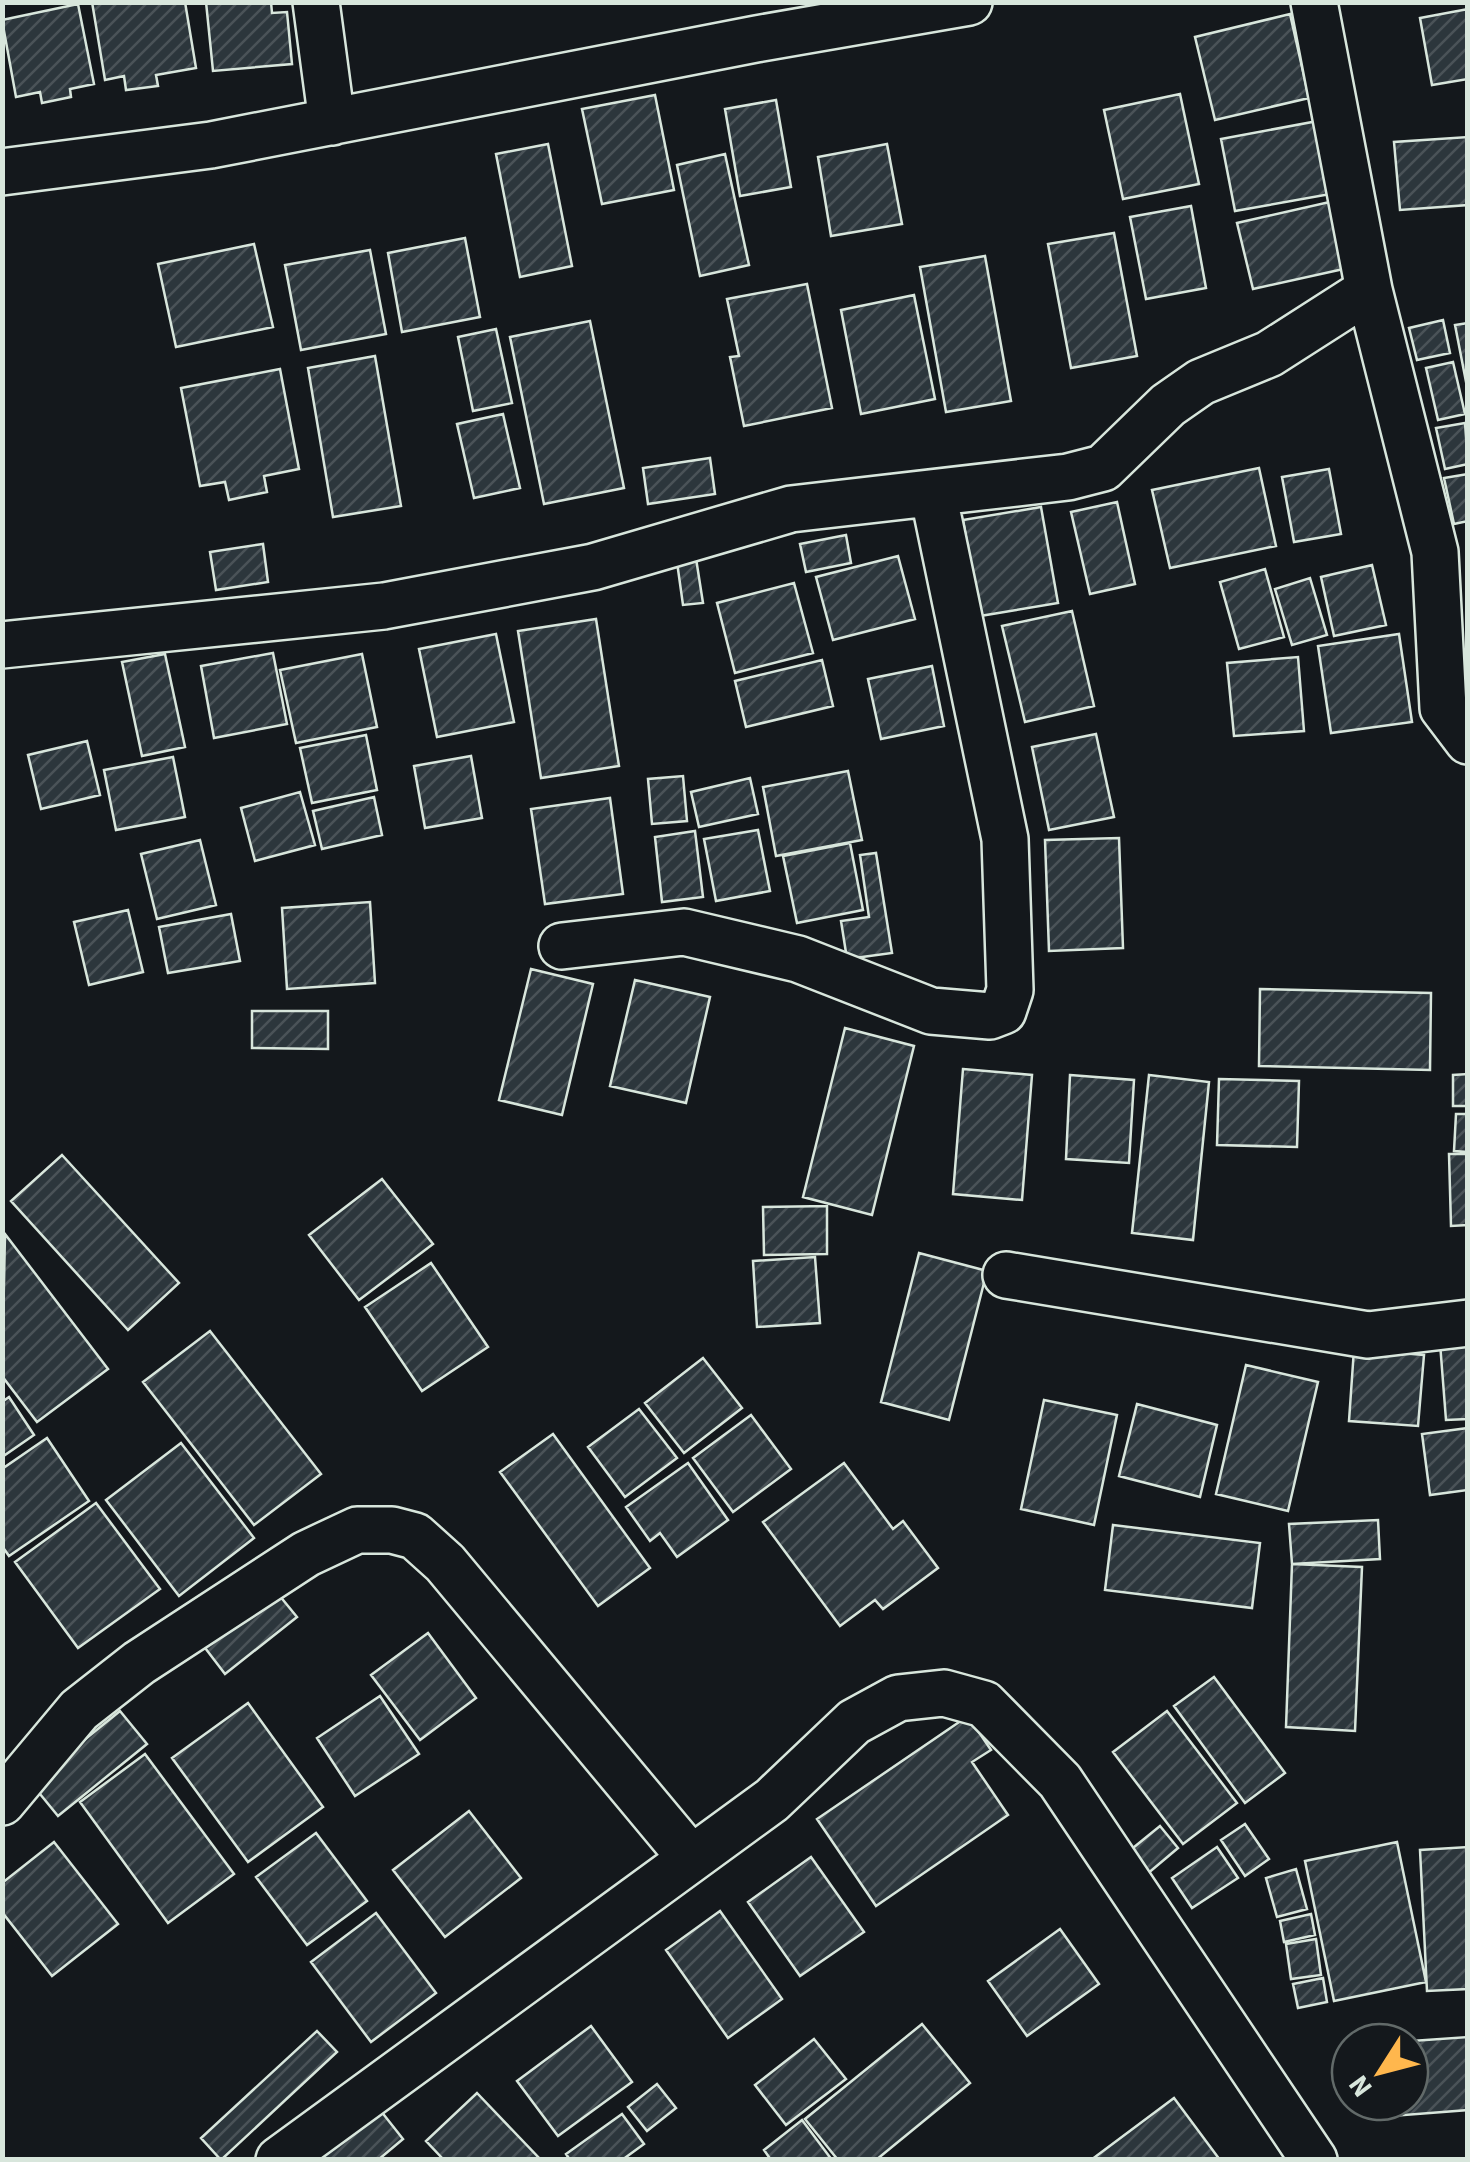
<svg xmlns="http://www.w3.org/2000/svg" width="1470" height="2162" font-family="'Source Sans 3',sans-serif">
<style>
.building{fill:url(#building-hatch);stroke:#d8e6dc;stroke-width:2.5}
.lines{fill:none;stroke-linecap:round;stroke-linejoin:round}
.minor-casing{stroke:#d8e6dc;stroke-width:50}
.minor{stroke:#14181c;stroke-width:45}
</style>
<defs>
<pattern id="building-hatch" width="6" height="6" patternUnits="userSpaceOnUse" patternTransform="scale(2.5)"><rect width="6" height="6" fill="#2c363c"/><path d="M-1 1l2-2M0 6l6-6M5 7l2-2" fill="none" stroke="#4a5358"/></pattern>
</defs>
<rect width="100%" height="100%" fill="#14181c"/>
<path class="building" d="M92,2h93l11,66 -40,7 2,11 -32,4 -2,-14 -19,4z
M206,2h65l1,11 15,-1 5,52 -79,7z
M78,4l16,80 -24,5 1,8 -29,6 -2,-11 -24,5 -14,-77z
M1468,9v70l-36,6 -12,-67z
M1290,14l19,84 -94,22 -20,-83z
M1180,94l19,90 -76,15 -19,-89z
M655,95l19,95 -72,14 -20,-95z
M776,100l15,87 -51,9 -15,-87z
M1323,120l13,73 -101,18 -14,-72z
M1468,137v68l-68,5 -6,-68z
M548,144l24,122 -52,11 -24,-123z
M887,144l15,80 -71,12 -13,-79z
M725,154l24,111 -49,11 -23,-111z
M1334,201l14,67 -95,21 -16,-66z
M1191,206l15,82 -60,11 -16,-82z
M1114,233l23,123 -66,12 -23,-124z
M465,238l15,79 -78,15 -14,-79z
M254,244l19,83 -97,20 -18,-83z
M370,250l16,84 -85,16 -16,-85z
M985,256l26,145 -65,11 -26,-145z
M807,284l25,124 -88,18 -14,-69 9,-1 -12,-57z
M914,295l21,104 -74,15 -20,-104z
M1443,320l7,33 -33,7 -8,-32z
M590,321l34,167 -80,16 -34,-167z
M1468,323v69l-13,-67z
M496,329l16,74 -39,8 -15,-74z
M375,356l26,150 -68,11 -25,-149z
M1453,362l12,52 -27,6 -12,-52z
M280,369l19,100 -35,7 3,16 -38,8 -4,-18 -25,4 -19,-98z
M503,414l17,74 -46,10 -17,-74z
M1465,423l3,41 -23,5 -9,-41z
M710,458l5,36 -67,10 -5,-36z
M1259,468l17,78 -106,22 -18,-78z
M1329,469l12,65 -47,8 -12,-65z
M1468,474v47l-14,3 -10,-46z
M1117,502l18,82 -45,10 -19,-82z
M1041,507l17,96 -78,13 -17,-96z
M846,535l5,28 -45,9 -6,-28z
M263,544l5,38 -52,8 -6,-38z
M695,552l8,51 -20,2 -7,-50z
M898,556l17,63 -82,21 -17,-63z
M1372,565l14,60 -52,11 -13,-59z
M1265,569l19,68 -45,12 -19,-67z
M1310,578l17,57 -35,10 -17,-56z
M794,583l19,70 -78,20 -18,-70z
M1072,611l22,95 -69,16 -23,-96z
M596,619l23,147 -78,12 -23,-147z
M496,634l18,88 -77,15 -18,-88z
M1399,634l13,88 -81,11 -13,-87z
M273,653l14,71 -73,14 -13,-72z
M165,654l20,93 -43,9 -20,-94z
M362,654l15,73 -81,16 -16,-73z
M1298,657l6,74 -70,5 -7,-73z
M822,660l11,46 -87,21 -11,-46z
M932,666l12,60 -63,13 -13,-60z
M1096,734l18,83 -65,13 -17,-83z
M366,735l11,55 -65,13 -12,-55z
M87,741l13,54 -59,14 -13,-54z
M471,756l11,62 -57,10 -11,-62z
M173,757l12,60 -69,13 -12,-60z
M848,771l14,69 -86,16 -13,-69z
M683,776l4,45 -35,3 -4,-45z
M750,778l8,36 -59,13 -8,-35z
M300,792l15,53 -60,16 -14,-53z
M374,797l8,38 -60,14 -9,-38z
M610,798l13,96 -78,10 -14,-95z
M758,830l12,61 -54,10 -12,-62z
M695,831l8,66 -41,5 -7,-65z
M1119,838l4,110 -74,3 -4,-111z
M200,840l16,65 -59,14 -16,-65z
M850,843l13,67 -66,13 -14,-67z
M876,853l16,100 -45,6 -6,-38 28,-4 -9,-62z
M370,902l5,81 -88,6 -5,-81z
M128,910l15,62 -54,13 -15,-63z
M231,914l9,47 -72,12 -9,-46z
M531,969l62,15 -31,131 -63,-15z
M635,980l75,17 -24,106 -76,-17z
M1260,989l171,4 -1,77 -171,-4z
M252,1011h76v38l-76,-1z
M845,1028l69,18 -42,169 -69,-18z
M963,1069l69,6 -10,125 -69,-6z
M1468,1074v32h-15v-31z
M1070,1075l64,5 -5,83 -63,-4z
M1149,1075l60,7 -16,158 -61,-7z
M1219,1079l80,2 -2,66 -80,-2z
M1456,1114h12v38l-14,-1z
M1449,1154h19v71l-17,1z
M62,1155l117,128 -51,47 -117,-129z
M382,1179l51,65 -74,56 -50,-65z
M827,1206v48l-63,1 -1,-48z
M5,1234l103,135 -71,53 -35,-46z
M919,1253l68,18 -38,149 -68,-18z
M815,1257l5,66 -63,4 -4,-66z
M431,1263l57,84 -66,44 -57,-84z
M210,1331l111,143 -67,51 -111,-143z
M1468,1341v78l-22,1 -6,-77z
M1354,1349l70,6 -6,71 -69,-5z
M703,1358l39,50 -58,45 -39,-50z
M1246,1365l72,17 -30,129 -72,-17z
M9,1397l25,38 -32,22v-55z
M1044,1400l73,15 -23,110 -73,-16z
M1137,1404l80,21 -17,72 -81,-21z
M639,1409l38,49 -52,39 -37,-50z
M751,1415l40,54 -58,43 -40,-54z
M1468,1428v62l-38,5 -8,-61z
M553,1434l97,134 -52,38 -98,-134z
M47,1438l42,63 -80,55 -7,-10v-77z
M181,1443l73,95 -75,58 -73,-96z
M688,1463l40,57 -51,37 -17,-24 -10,8 -24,-34z
M844,1463l49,66 10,-8 35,47 -55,41 -8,-9 -35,26 -77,-104z
M96,1503l64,86 -82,59 -63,-86z
M1378,1520l2,39 -88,5 -3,-40z
M1113,1525l147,18 -8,65 -147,-18z
M1292,1564l70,3 -7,164 -69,-4z
M270,1584l27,33 -72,57 -26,-34z
M428,1633l48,65 -56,42 -49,-65z
M1214,1677l71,96 -40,30 -71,-97z
M380,1696l39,58 -64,42 -38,-58z
M248,1703l75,104 -75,55 -76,-104z
M120,1711l27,33 -89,72 -27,-33z
M1167,1711l70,92 -54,41 -70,-92z
M968,1716l23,34 -19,12 36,53 -132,91 -59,-87z
M145,1754l89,120 -66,49 -88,-121z
M469,1811l52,67 -76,59 -52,-67z
M1245,1824l24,35 -24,17 -24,-36z
M1160,1826l18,22 -32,27 -18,-23z
M316,1833l51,68 -60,44 -51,-68z
M54,1842l64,82 -66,52 -50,-64v-29z
M1397,1842l29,140 -92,19 -29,-140z
M1217,1847l21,31 -46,30 -20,-30z
M1468,1847v142l-41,2 -7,-141z
M811,1857l53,75 -64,44 -52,-74z
M1296,1869l11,40 -30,8 -11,-39z
M720,1911l62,88 -54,39 -62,-88z
M376,1913l60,80 -65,49 -60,-80z
M1311,1914l4,21 -31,7 -4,-21z
M1060,1929l39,55 -72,52 -39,-55z
M1316,1939l5,36 -30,4 -5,-35z
M1323,1978l4,24 -29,6 -5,-24z
M922,2024l48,59 -94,77h-38l-33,-41z
M591,2026l41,56 -74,54 -41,-55z
M317,2031l20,21 -116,108 -20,-22z
M1468,2037v73l-76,6 -1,-14h19v-60h-13z
M814,2039l32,40 -60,46 -31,-40z
M657,2084l19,24 -29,23 -19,-24z
M477,2093l63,66 -1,1h-95l-18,-19z
M1174,2098l46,62h-129z
M373,2101l30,38 -25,21h-77z
M622,2114l22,30 -22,16h-52l-4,-6z
M802,2120l30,40h-61l-7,-10z"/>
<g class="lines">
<g class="minor-casing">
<path id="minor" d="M316,2l16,120
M1314,2l55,288 66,262 8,156 25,33
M2,172l209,-27 545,-106 213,-37
M2,645l382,-39 209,-39 198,-58 277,-32 35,-9 65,-63 33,-23 68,-28 100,-64
M562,946l122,-14 114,27 133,52 59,5 13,-5 7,-21 -5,-151 -72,-346
M1006,1275l362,60 100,-12
M2,1802l77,-92 60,-47 167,-109 51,-24h35l23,6 30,27 245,294
M279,2160l493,-360 82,-78 44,-24 46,-5 40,11 76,77 254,379"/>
</g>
<use href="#minor" class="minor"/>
</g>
<rect width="1470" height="2162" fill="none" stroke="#d8e6dc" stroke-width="10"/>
<g transform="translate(1380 2072) rotate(234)"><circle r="48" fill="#14181c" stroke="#626a69" stroke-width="2.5"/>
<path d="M0-8L18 38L0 25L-18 38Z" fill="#ffb74d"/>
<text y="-15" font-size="28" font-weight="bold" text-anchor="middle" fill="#d8e6dc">N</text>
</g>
</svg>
